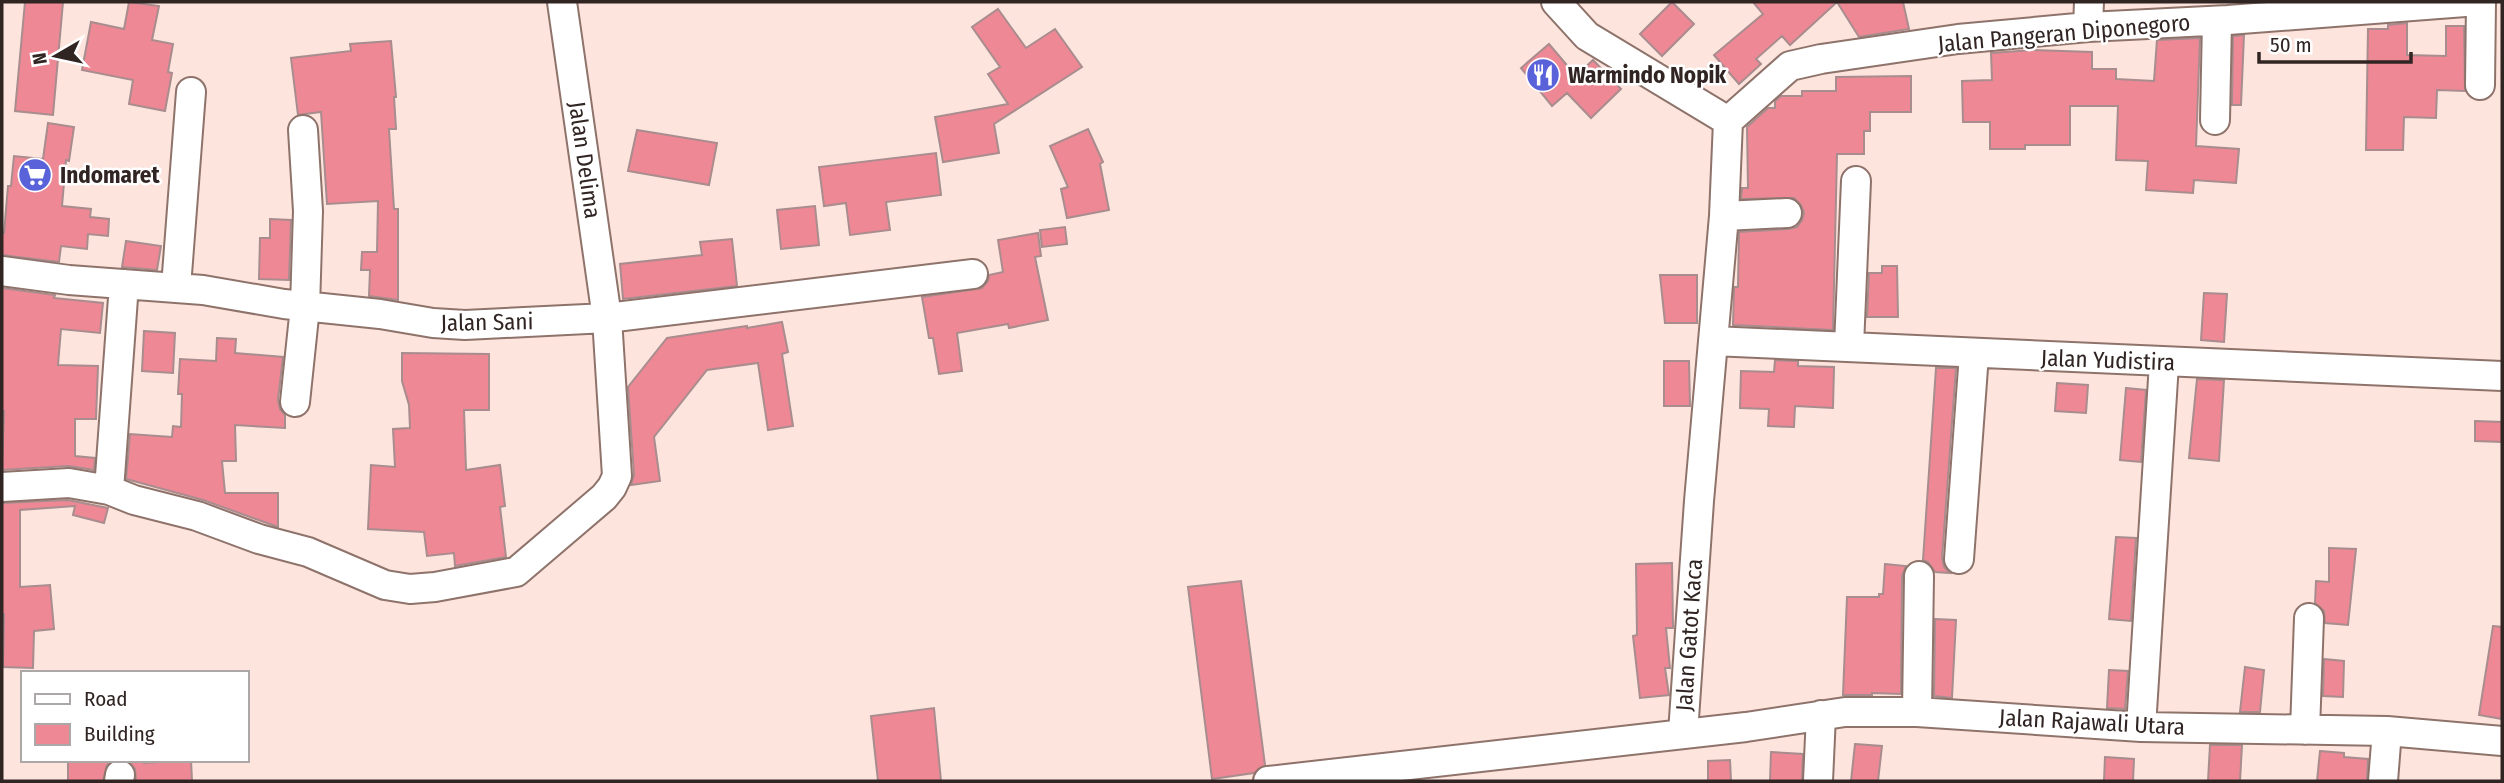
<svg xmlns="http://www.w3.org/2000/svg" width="2504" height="783" font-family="'Fira Sans Condensed',sans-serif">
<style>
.building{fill:#ee8895;stroke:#a98c8e;stroke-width:2}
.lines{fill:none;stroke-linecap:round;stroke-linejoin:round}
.minor-casing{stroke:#8e736b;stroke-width:32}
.minor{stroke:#fff;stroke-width:28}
.labels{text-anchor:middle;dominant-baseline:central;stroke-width:5;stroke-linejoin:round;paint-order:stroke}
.street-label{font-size:23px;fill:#302522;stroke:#fff}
.poi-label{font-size:23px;font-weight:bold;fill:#302522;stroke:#fff;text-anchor:start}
</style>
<rect width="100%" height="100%" fill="#fde4dd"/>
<path class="building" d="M25,2h38l-10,113 -38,-4z
M129,2l30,4 -7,34 21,4 -5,28 4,1 -7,38 -36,-7 4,-24 -51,-10 9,-48 33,7z
M1672,2l22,22 -32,32 -22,-22z
M1753,2h150l6,27 -50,8 -22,-35 -47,43 -8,-9 -26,23 5,5 -22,20 -25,-29 49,-41z
M998,9l28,39 29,-19 27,38 -88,57 5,29 -56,9 -8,-45 73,-13 -20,-30 12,-7 -28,-40z
M2407,23v32l39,1v-30h18l1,65 -28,-1 -1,28 -32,-1 -1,33h-37l2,-121h20v-4z
M2244,35l-3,70h-9l1,-69z
M2200,38l-4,108 43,3 -3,34 -42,-3 -1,13 -47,-3 2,-29 -32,-1 2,-54h-48v39h-45v4h-35v-27h-27l-1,-41 30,-1 -1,-27 42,-3 59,2v17h24v10l38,2 3,-41z
M391,41l5,56h-2l2,32h-7l5,80h4v91l-29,-4 1,-26h-9l1,-18h15l1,-51 -51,3 -6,-92 -23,3 -7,-57 60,-7 -1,-7z
M1549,44l27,32 17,-16 28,29 -30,29 -24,-25 -15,13 -31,-38z
M1911,76v36h-41v19h-6v23h-27l-4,176 -100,-5 1,-38h4l1,-55 49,-3 9,-2 5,-7 2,-7 -3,-8 -7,-7 -53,1 1,-11h6l-1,-61 21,-19h7v-7l6,-5h21v-5h34v-14z
M48,123l26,4 -5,34 -3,-1 -4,46 29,3 -1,8 19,2 -1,17 -20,-2 -1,15 -26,-3 -2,16 -57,-7v-22h2l4,-47h3l3,-30 29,3z
M1088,129l15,33 -3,2 9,46 -42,8 -6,-29 7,-2 -18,-41z
M637,130l80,13 -8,42 -81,-14z
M936,153l5,42 -55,7 4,28 -40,5 -4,-32 -22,3 -5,-39z
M815,206l4,39 -38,4 -4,-39z
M270,219l21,1 -2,60 -30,-1 1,-41h10z
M1065,227l2,17 -25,3 -2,-17z
M1038,233l3,23 -6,1 13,63 -39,8 -1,-4 -51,9 5,38 -23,3 -6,-36h-4l-7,-41 60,-9 6,-7 1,-6 14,-3 -5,-32z
M732,239l5,47 -114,13 -3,-35 82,-9 -2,-13z
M126,241l35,5 -4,24 -35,-3z
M1882,266h15l1,51h-31l2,-44h13z
M1660,275h37v48h-32z
M2,288l53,7 -1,3 49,5 -3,30 -39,-4 -3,36 40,1 -2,53h-21v37l20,2 -1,12 -26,-4 -66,4 2,-59h-2z
M2204,293l23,1 -3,48 -23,-2z
M782,322l6,30 -6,2 11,72 -25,4 -10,-67 -51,7 -53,67 6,44 -29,4 3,-10 -6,-88 39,-49 80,-12v2z
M144,331l31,2 -2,40 -31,-2z
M217,338l19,1 -1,14 48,4 -5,43 2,9 5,6v13l-50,-3 1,36h-14l3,32h53v34l-75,-27 -77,-21 4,-45 42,3 1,-11 8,1 1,-33h-4l2,-35 36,2z
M402,353l87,1v56h-25l2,60 34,-5 5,41 -5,1 6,50 -51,9 -1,-13 -27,3 -3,-24 -56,-3 3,-64 24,2 -2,-38 17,-1 -1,-23 -7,-24z
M1775,360l23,1v5l36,1 -1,41 -38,-2 -1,21 -26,-1 1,-17 -29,-1 1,-37 33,1z
M1664,361h25l1,45h-26z
M1936,368h20l-14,190 2,9 6,6 -15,-1 -7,-10 -5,-2z
M2197,379l27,1 -5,81 -30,-3z
M2057,383l31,2 -2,28 -31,-2z
M2126,388l20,2 -5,72 -21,-2z
M2475,421l27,1v20l-27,-1z
M68,500l40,8 -4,15 -31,-8 2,-9 -55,4v77l30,-2 4,44 -20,2 -1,37 -30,-1 1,-53h-2v-111z
M2116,537l20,1 -5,83 -22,-2z
M2329,548l27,1 -8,76 -23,-2 -1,-12 -9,-8 1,-22 13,1z
M1672,563l1,65h-7l4,40h-5l4,27 -29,3 -7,-62 4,-1 -1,-71z
M1885,564l21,2 -4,10 -1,118 -29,-1v2h-29l4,-98h32v-3h4z
M1241,581l24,184 -11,8 -42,6 -24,-192z
M1935,619l21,1 -4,78 -18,-2z
M2493,626l9,1v92l-23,-4z
M2324,659l20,2 -1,36 -20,-1z
M2245,667l19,3 -4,42h-20z
M2109,670l19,1 -3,38 -18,-1z
M934,708l7,73h-63l-7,-65z
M1855,744l27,2 -4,35h-27z
M2210,745h32l-2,36h-32z
M2320,751l24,2v4l24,2 -1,22h-50z
M1771,752l32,2 -1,27h-32z
M2105,757l29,2 -1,22h-29z
M68,760h45l-6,5 -4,16h-35z
M144,760v3l47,-3 1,21h-56l-1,-12 -7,-8z
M1730,760l1,21h-23v-20z"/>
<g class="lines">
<g class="minor-casing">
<path id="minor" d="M1556,2l31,34 141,85
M2088,27l1,-25
M2480,85l1,-83
M2215,120l2,-99
M1728,121l62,-55 31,-7 137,-20 130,-12 140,-7 237,-18
M1724,216l63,-3
M2,271l67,9 134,10 81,14 96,10 53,9 32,2 142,-7 366,-44
M176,287l15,-195
M1713,341l789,35
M1849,346l7,-165
M295,402l10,-95 3,-96 -5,-81
M2,487l67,-4 40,7 25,10 63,16 62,23 49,13 77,33 25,4 25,-2 81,-15 88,-75 8,-10 5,-11 -10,-158 -45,-316
M109,490l15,-206
M1959,559l15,-205
M1917,712l2,-136
M2141,727l23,-364
M2305,730l4,-112
M1683,733l16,-232 25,-285 4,-95
M119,781l1,-6
M1268,781l478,-54 99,-15h72l224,15 246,4 115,10
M1818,781l3,-66
M2383,781l4,-50"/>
</g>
<use href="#minor" class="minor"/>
</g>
<defs>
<g id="restaurant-disc" transform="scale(1.75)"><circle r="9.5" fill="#5a62d9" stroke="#fff"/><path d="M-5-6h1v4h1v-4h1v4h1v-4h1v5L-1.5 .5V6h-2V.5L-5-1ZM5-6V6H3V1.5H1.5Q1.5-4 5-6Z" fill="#fff"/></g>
<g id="supermarket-disc" transform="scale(1.75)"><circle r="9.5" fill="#5a62d9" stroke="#fff"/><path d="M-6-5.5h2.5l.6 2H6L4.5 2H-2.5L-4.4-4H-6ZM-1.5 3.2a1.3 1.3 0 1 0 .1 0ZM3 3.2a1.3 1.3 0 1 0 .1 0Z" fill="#fff"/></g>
</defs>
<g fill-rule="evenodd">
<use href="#restaurant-disc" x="1543" y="75"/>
<use href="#supermarket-disc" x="35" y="175"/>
</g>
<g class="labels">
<g class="street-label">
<text transform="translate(2064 33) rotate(-5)">Jalan Pangeran Diponegoro</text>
<text transform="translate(585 160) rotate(82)">Jalan Delima</text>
<text transform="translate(487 322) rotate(-1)">Jalan Sani</text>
<text transform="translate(2108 360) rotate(2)">Jalan Yudistira</text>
<text transform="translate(1689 635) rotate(-86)">Jalan Gatot Kaca</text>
<text transform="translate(2092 722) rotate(3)">Jalan Rajawali Utara</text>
</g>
<g class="poi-label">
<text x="1568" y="75">Warmindo Nopik</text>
<text x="60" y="175">Indomaret</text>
</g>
</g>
<rect width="2504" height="783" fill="none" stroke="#302522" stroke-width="7"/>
<rect x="21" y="671" width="228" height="91" fill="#ffffff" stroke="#aca8a7" stroke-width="2"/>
<rect x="35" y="694" width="35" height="10" fill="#ffffff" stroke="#aca8a7" stroke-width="2"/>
<text x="84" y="706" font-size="21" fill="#302522">Road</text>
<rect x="35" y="724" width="35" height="21" fill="#ee8895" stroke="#aca8a7" stroke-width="2"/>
<text x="84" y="741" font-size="21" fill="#302522">Building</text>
<g transform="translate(56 56) rotate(261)" stroke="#ffffff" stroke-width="5" paint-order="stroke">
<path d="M0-5L12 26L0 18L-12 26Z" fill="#302522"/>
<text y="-10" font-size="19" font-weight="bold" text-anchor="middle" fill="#302522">N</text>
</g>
<path d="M2259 52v10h152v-10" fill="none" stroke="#302522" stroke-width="3.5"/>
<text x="2270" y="52" font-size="21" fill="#302522" stroke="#ffffff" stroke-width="5" paint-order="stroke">50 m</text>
</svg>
